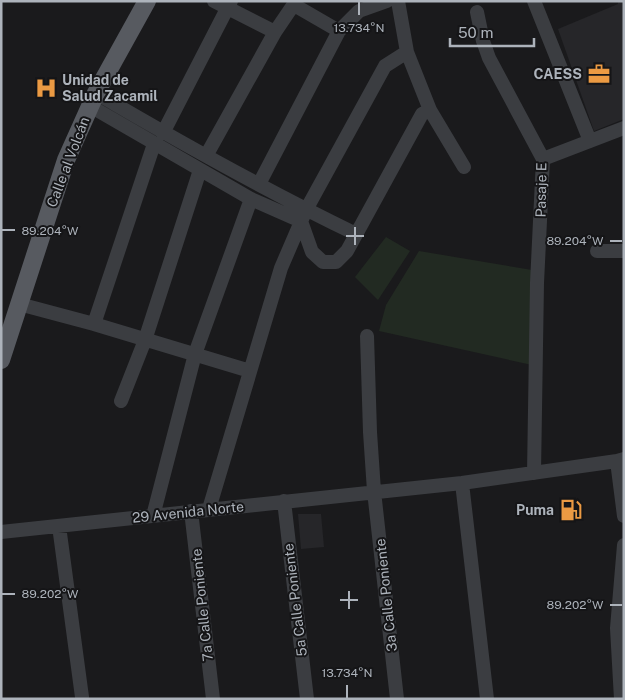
<svg xmlns="http://www.w3.org/2000/svg" width="625" height="700" font-family="'Public Sans',sans-serif">
<style>
.built{fill:#262629}
.green{fill:#222a22}
.lines{fill:none;stroke-linecap:round;stroke-linejoin:round}
.minor{stroke:#3b3d41;stroke-width:14}
.major{stroke:#575a60;stroke-width:18}
.ticks{fill:none;stroke:#adb3bb;stroke-width:2}
.labels{text-anchor:middle;dominant-baseline:central;stroke-width:4;stroke-linejoin:round;paint-order:stroke}
.poi-label{font-size:14px;font-weight:bold;fill:#adb3bb;stroke:#151517;text-anchor:end}
.street-label{font-size:14px;fill:#adb3bb;stroke:#151517}
.ticks-label{font-size:12px;text-anchor:middle;fill:#adb3bb;stroke:#151517;stroke-width:4;stroke-linejoin:round;paint-order:stroke}
</style>
<rect width="100%" height="100%" fill="#1a1a1c"/>
<path class="built" d="M618,1h6v118l-30,12 -36,-102 60,-25z
M298,514h23l3,33 -23,2z"/>
<path class="green" d="M386,237l24,14 -32,49 -23,-23z
M419,251l119,20 -6,94 -153,-34 7,-26z"/>
<g class="lines">
<path class="minor" d="M214,1l61,31
M398,1l9,51 23,58 34,57
M534,1l56,140
M294,5l45,26
M477,12l6,29 6,17 54,101 -6,124 -3,190
M96,93c85,50 171,98 260,141
M90,106l161,93 50,22 11,31 11,10h13l11,-11 75,-137 8,-4
M163,133l68,-132
M206,156l69,-124 21,-31
M543,159l81,-31
M259,184l80,-153 20,-20 28,-10
M597,251h27
M19,304l75,20 156,47
M94,324l60,-180
M367,336l3,96 4,59 23,208
M121,401l24,-61 55,-170
M617,461l7,55
M462,483l25,216
M284,501l23,198
M209,509l72,-241 25,-58 79,-144 22,-14
M191,511l22,188
M153,516l42,-162 56,-155
M59,526l23,171
M1,532l461,-49 155,-22 7,-2
M621,699l-4,-71 7,-83"/>
<path class="major" d="M1,360l65,-200 30,-67 51,-92"/>
</g>
<path class="ticks" d="M359,15v-13M2,230h13M346,236h18M610,241h12M355,245v-18M2,594h13M340,600h18M610,605h12M349,609v-18M347,698v-13"/>
<defs>
<g id="office-bare" transform="scale(1.725)"><path d="M-6-3h4V-5.5h4V-3h4V5H-6ZM-1-4.5V-3h2v-1.5ZM-6 0V1H6V0Z" fill="#eb9a43" stroke="#151517" stroke-width="2.5" paint-order="stroke"/></g>
<g id="hospital-bare" transform="scale(1.725)"><path d="M-5-5h3v3.5h4V-5h3V5h-3V1.5h-4V5h-3Z" fill="#eb9a43" stroke="#151517" stroke-width="2.5" paint-order="stroke"/></g>
<g id="fuel-bare" transform="scale(1.725)"><path d="M-5.5-6h7V0h2V4h1.3V-2.5L3-4.5l.8-.8L6-3V5H2.5V1h-1V6h-7ZM-4.2-4.7v3.2H.2V-4.7Z" fill="#eb9a43" stroke="#151517" stroke-width="2.5" paint-order="stroke"/></g>
</defs>
<g fill-rule="evenodd">
<use href="#office-bare" x="599" y="74"/>
<use href="#hospital-bare" x="46" y="88"/>
<use href="#fuel-bare" x="571" y="510"/>
</g>
<g class="labels">
<g class="poi-label">
<text x="582" y="74">CAESS</text>
<text x="62" y="80" text-anchor="start">Unidad de<tspan x="62" dy="16">Salud Zacamil</tspan></text>
<text x="554" y="510">Puma</text>
</g>
<g class="street-label">
<text transform="translate(68 162) rotate(-69)">Calle al Volcán</text>
<text transform="translate(541 190) rotate(-89)">Pasaje E</text>
<text transform="translate(188 512) rotate(-6)">29 Avenida Norte</text>
<text transform="translate(386 595) rotate(-96)">3a Calle Poniente</text>
<text transform="translate(295 600) rotate(-97)">5a Calle Poniente</text>
<text transform="translate(202 605) rotate(-96)">7a Calle Poniente</text>
</g>
</g>
<g class="ticks-label">
<text x="359" y="32">13.734°N</text>
<text x="50" y="235">89.204°W</text>
<text x="575" y="245">89.204°W</text>
<text x="50" y="598">89.202°W</text>
<text x="575" y="609">89.202°W</text>
<text x="347" y="677">13.734°N</text>
</g>
<rect width="625" height="700" fill="none" stroke="#adb3bb" stroke-width="5"/>
<path d="M450 38v8h84v-8" fill="none" stroke="#adb3bb" stroke-width="2.5"/>
<text x="458" y="38" font-size="15" fill="#adb3bb" stroke="#151517" stroke-width="4" paint-order="stroke">50 m</text>
</svg>
